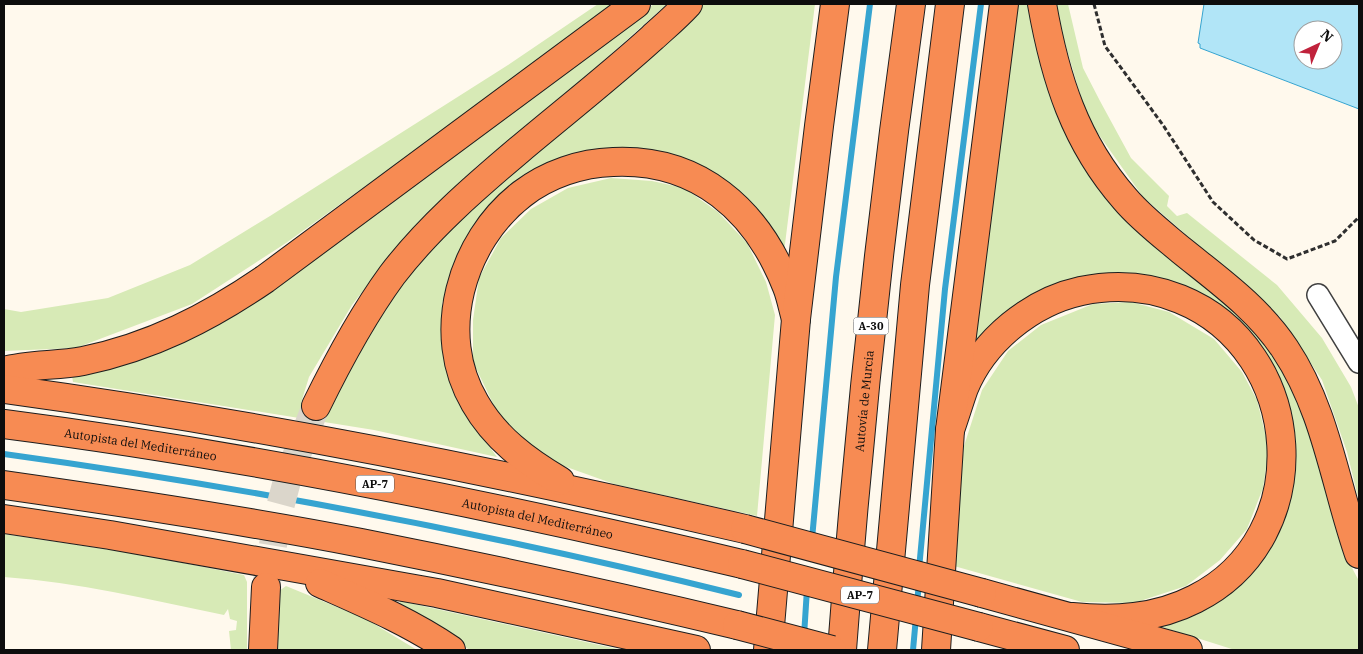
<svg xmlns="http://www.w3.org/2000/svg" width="1363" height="654" font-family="'IBM Plex Serif',serif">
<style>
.green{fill:#d7eab6}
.water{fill:#b1e5f7;stroke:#36a4d0;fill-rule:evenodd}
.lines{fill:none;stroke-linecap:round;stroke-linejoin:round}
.stream{stroke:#36a4d0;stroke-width:6}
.highway-tunnel{stroke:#dbd6cb;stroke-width:28;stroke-dasharray:28 14;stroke-linecap:butt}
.minor-casing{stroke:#404040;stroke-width:24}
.highway-casing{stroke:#1e1e1e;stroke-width:30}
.path{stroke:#2f2f2f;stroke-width:3;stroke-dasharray:5 2.5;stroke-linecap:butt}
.minor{stroke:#fff;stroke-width:21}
.highway{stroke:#f78b53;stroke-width:28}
.highway-bridge-casing{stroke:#1e1e1e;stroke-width:30;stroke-linecap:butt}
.highway-bridge{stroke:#f78b53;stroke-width:28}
.labels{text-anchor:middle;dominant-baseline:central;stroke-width:5;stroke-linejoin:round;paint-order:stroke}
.shield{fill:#fff;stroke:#565656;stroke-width:1}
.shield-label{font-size:11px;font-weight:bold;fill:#0d0d0d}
.street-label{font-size:12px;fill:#0d0d0d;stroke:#fff}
</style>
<rect width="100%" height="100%" fill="#fff9ed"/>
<path class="green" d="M598,4h16l-87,66 -241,173 -94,61 -116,44 -72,3v-42l17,3 87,-14 82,-33 80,-49 238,-151z
M654,4h13l-74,66 -116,96 -73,72 -52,67 -43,72 -8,26 29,6 29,-69 53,-74 62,-63 223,-199h118l-31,248 -27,-38 -156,-64 -138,98 -21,55 8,73 20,44 27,37 -123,-27 -301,-48 -1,-6 22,-5 447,-281z
M1013,4h17l17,82 24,58 180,181 33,45 23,51 25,87 19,58 8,15v69h-124l-76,-24 119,-100 -10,-165 -127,-85 -52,-1 -47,16 -46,30 -24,30z
M1056,4h12l15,64 17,33 31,57 38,38 -2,10 10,10 10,-3 90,72 45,53 29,49 8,21v93l-12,-49 -25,-72 -42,-63 -137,-120 -56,-79 -25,-85z
M611,178l41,3 32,7 34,24 29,31 19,39 9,33 -18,201 -143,-32 -67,-24 -47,-42 -27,-56v-42l6,-42 22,-40 30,-29 37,-21z
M1131,302l38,10 45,27 28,33 15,28 12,49 -6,39 -16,41 -27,31 -34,26 -52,17 -52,-1 -128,-36 5,-74 5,-46 18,-56 26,-39 33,-26 52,-21z
M4,534l134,20 106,21 3,7v68h-16l-2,-19 7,-1 1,-9 -7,-2 -2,-10 -4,6c-73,-15 -146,-33 -220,-38z
M286,586l80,33 51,31h-144l6,-59z
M400,601l222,49h-152l-70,-41z"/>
<path class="water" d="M1204,4h155v105l-159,-61v-4l-2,-1zM1303,30h30v30h-30z"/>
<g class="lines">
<path class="stream" d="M4,454c247,34 493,81 735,141
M812,539l24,-262 34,-273
M919,569l26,-280 36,-285
M917,604l2,-22
M804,636l3,-47
M913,650l3,-33"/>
<path class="highway-tunnel" d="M266,587l12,-72 10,-38 28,-71"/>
<g class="minor-casing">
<path id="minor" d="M1318,295l41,67"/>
</g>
<g class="highway-casing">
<g id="highway">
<path d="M1042,4c13,74 33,138 83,195 16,19 37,35 56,51 37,30 77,58 104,99 41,61 50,136 74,205"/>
<path d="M4,371c24,-7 53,-5 79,-10 68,-14 125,-43 182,-82l371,-275"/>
<path d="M4,389c249,34 496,83 741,140"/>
<path d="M316,406c22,-45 46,-90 76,-131 36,-47 82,-87 127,-125 44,-37 90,-73 133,-112 12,-11 25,-22 36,-34"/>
<path id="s1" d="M4,424c248,32 494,82 738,140"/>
<path d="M950,430c5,-14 9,-28 14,-42 20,-48 67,-86 117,-97 34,-7 67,-5 99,8 126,51 139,238 15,300 -39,20 -81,22 -123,18"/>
<path d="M560,481c-34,-20 -65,-43 -85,-78 -41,-69 -14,-162 47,-209 26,-20 59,-31 91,-32 85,-4 144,48 174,125 4,10 6,22 9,32"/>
<path d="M4,485c119,17 239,35 357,58 126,25 251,52 376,82"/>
<path d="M4,519l106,16 327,58 259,57"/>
<path d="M320,583c45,20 90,39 131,67"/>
<path d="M982,593l206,57"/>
<path d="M979,627l86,23"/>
<path d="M263,650l3,-63"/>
<path d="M768,650l28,-331 23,-193 16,-122"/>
<path id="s2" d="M842,650c16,-216 39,-432 69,-646"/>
<path d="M882,650l33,-365 35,-281"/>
<path d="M936,650l14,-220 54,-426"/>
</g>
</g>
<path class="path" d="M1094,4l11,42 58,79 50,77 41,38 33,19 48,-18 24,-24"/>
<use href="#minor" class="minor"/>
<use href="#highway" class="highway"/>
<g class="highway-bridge-casing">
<path id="highway-bridge" d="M745,529l237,64
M742,564l237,63
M737,625l95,25"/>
</g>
<use href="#highway-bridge" class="highway-bridge"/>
</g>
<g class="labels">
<g class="shield">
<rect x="853.5" y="317.5" width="35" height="17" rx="4"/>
<rect x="356" y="475.5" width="38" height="17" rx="4"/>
<rect x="841" y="586.5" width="38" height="17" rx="4"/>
</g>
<g class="shield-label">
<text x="871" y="326">A-30</text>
<text x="375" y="484">AP-7</text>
<text x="860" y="595">AP-7</text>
</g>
<g class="street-label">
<text stroke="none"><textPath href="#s2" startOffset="250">Autovía de Murcia</textPath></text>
<text stroke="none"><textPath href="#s1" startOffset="138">Autopista del Mediterráneo</textPath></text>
<text stroke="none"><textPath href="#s1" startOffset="542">Autopista del Mediterráneo</textPath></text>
</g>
</g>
<rect width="1363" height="654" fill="none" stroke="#0d0d0d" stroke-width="10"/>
<g transform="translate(1318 45) rotate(44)"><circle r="24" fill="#ffffff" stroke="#9e9e9e"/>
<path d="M0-4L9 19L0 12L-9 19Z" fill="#c0223c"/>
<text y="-8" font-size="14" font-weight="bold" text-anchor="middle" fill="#0d0d0d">N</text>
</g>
</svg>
